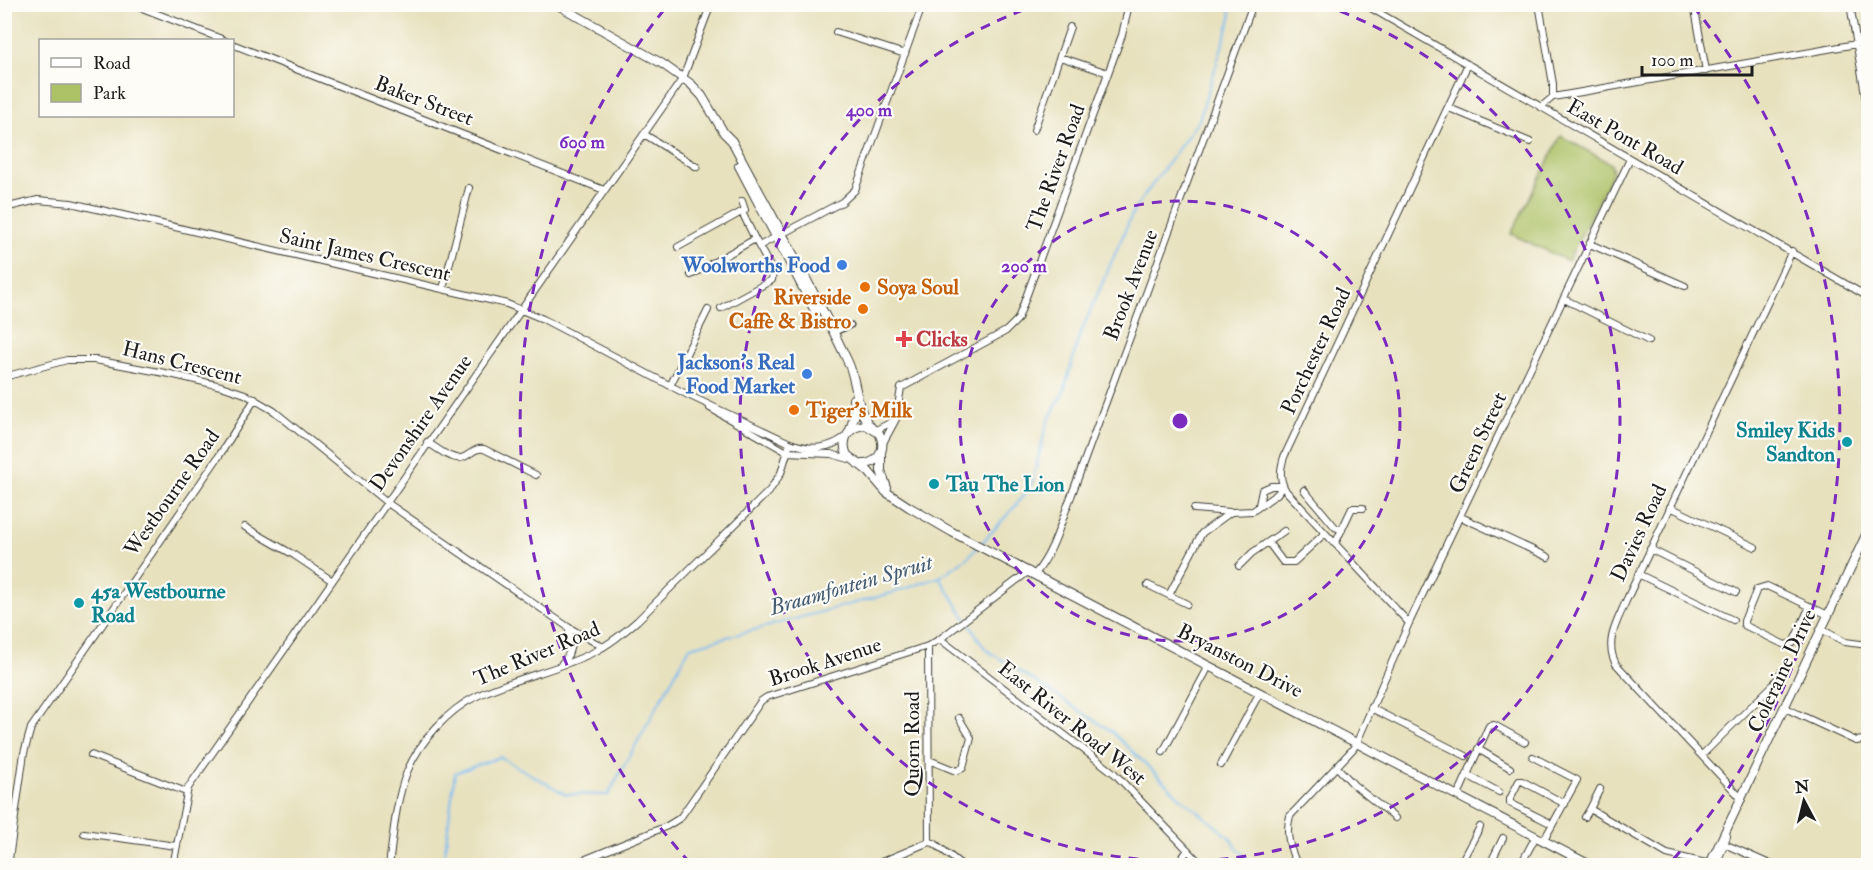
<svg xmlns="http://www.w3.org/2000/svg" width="1873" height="870" font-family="'IM FELL Double Pica',serif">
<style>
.green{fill:#adc166;stroke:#646e41;stroke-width:1.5}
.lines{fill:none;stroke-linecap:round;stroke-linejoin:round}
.stream{stroke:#7ebcf1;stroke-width:2}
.pedestrian-casing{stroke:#3a3a34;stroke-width:7}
.minor-casing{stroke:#3a3a34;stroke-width:8}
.tertiary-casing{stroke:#3a3a34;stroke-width:10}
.secondary-casing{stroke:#3a3a34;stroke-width:10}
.pedestrian{stroke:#fff;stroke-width:4.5}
.minor{stroke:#fff;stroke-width:6}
.tertiary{stroke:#fff;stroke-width:8}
.secondary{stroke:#fff;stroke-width:8}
.ring{fill:none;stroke:#7b2cbf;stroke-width:3;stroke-dasharray:10 8}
.shop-dot{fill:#3f7fe0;stroke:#fdfcf7;stroke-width:2}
.food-dot{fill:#e8710a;stroke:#fdfcf7;stroke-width:2}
.health-dot{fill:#e0444e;stroke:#fdfcf7;stroke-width:2}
.culture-dot{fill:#0f9aa8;stroke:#fdfcf7;stroke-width:2}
.labels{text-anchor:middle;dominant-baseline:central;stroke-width:4.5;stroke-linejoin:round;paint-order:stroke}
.street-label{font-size:21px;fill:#1c1c1c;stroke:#fdfcf7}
.shop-label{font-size:21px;font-weight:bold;fill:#366cbe;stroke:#fdfcf7;text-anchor:end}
.food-label{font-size:21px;font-weight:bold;fill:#c56008;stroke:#fdfcf7;text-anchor:start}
.health-label{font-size:21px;font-weight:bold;fill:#be3a42;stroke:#fdfcf7;text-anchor:start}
.culture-label{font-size:21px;font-weight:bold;fill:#0d838f;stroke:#fdfcf7;text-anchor:start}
.water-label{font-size:22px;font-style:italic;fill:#435c71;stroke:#fdfcf7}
.centre{fill:#7b2cbf;stroke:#fdfcf7;stroke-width:3}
.ring-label{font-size:18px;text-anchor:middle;font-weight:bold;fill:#7b2cbf;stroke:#fdfcf7;stroke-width:4.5;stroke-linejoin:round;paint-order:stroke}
</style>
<rect width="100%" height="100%" fill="#fdfcf7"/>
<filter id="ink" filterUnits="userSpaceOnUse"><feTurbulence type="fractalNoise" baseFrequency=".0167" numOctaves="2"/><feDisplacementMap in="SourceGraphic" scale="12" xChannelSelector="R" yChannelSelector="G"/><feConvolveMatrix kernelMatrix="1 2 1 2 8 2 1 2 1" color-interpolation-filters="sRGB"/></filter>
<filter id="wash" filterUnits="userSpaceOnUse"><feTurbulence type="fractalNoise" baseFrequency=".008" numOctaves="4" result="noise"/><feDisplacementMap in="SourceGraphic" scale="24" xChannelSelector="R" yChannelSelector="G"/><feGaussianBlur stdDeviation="1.35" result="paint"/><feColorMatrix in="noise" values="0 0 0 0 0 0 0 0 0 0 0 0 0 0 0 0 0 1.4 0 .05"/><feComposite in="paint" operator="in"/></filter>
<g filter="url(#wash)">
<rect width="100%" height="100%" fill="#e7e1be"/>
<path class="green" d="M1561,136l50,28 2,8 -45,89 -57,-27z"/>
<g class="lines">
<path class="stream" d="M981,544l36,-40 15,-21 15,-60 17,-32 15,-54 55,-127 65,-90 32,-102 -1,-14
M940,578l45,71 126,82 70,67 47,38 24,30
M443,866l12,-93 45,-16 65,37 43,1 82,-148 202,-54 48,-16 28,-20 9,-9"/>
</g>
</g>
<g filter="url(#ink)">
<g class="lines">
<g class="pedestrian-casing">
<path id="pedestrian" d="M833,333l18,-8"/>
</g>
<g class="minor-casing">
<path id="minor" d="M132,4l92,36
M1364,4l504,293
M1539,4l14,80v13
M1694,4l12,67
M1850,4l18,108
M836,32l69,22
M232,44l372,146
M1060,57l48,16
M1541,107l12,-10 315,-55
M1449,108l81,34
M1034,130l36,-103
M644,134l53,33
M4,208l34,-8 33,3 436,101 36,15 145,76 102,48c21,7 38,7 55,-6
M742,212l13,27
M1590,244l95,42
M759,246l83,-44 13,-12 68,-186
M678,247l67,-37 -3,-9
M691,275l64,-36 18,33 -1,8 -51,28
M443,289l26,-101
M1564,299l85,42
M4,377l63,-17h28l75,14 51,12 24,8 29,17 112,91 182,125 35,20
M670,386l38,-76
M710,408l77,44 44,2 18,5
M876,430l18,-9
M427,442c10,6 28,22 39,14 7,-4 9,-8 18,-7l52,26
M883,443l13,-24 5,-31 105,-57 12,-12 104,-284 7,-31
M1304,490l31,37 7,3
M1259,505l3,-15 9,-4h12
M1670,507l85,40
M1194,509l36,3
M1461,517l87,40
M245,527l49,28 37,25
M1268,542l15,20h11l31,-29
M1335,544l17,-36h11
M1650,549l86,43
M1239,566l13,-13 32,-22
M1035,574c19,-22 26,-53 37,-80l181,-490
M1638,574l95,46
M1148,585l39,19
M1169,595l33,-62 29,-21 22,-1 24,-17 6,-8
M1810,606l-17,37 -8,2 -41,-20v-4l13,-32 10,-3 61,29
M1409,623l-123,-132c-7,-12 -6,-21 -2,-34l184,-393
M1821,629l24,13 23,3
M940,639l174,134 89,93
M928,646l1,196
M562,663c11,-10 10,-23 6,-36
M1371,708l95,48
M1785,708l71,33 7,-1
M1478,749l32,19
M1163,752l46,-86
M91,755l95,37
M1702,755l72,-71 7,-12
M1533,757l44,23 -33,60
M929,760l27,11 7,-3 8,-30 -12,-20
M1221,765l39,-73
M1337,767l17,18 41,33
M1467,775l32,17
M1600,789l-10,20 77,45 43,10
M1458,795l31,-69 5,-1 31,17
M1742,799l-126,-135c-12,-22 1,-42 10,-63l166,-350
M1585,817l5,-8
M1548,822l-38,-19v-4l9,-18h3l43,23
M84,833l92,13
M1720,842l54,24
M8,866l16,-113 7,-25 188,-272 36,-57
M173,866l15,-78 495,-710 28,-74
M389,866c4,-30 7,-67 18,-94 12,-30 41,-62 70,-76 37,-18 78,-25 115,-43 17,-8 31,-20 45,-32l133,-131 11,-17 9,-30
M569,866l98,-40 13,-8 81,-117 6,-4 161,-51 12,-7 89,-68
M872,866l57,-24 5,1 29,23
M1176,866l12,-16
M1298,866c-8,-16 -13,-32 -8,-50l63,-67 4,-7 52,-119 221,-464
M1459,866l21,-39
M1489,866l14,-28
M1520,866l16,-30"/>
</g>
<g class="tertiary-casing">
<path id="tertiary" d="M1709,866l159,-335
M1715,866l11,-30"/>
</g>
<g class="secondary-casing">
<path id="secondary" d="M556,4l105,59 30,21 11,12 22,37 8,8c39,74 81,146 116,221 10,21 7,48 23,65
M739,166l76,145
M850,430l5,-16 -2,-15
M881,455v16l6,17
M858,464c19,2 30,-14 21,-31l-13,-8c-17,1 -26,14 -19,30l21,16 18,21 23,15 43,25 640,334"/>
</g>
<use href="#pedestrian" class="pedestrian"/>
<use href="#minor" class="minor"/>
<use href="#tertiary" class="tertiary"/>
<use href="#secondary" class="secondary"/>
</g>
</g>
<g class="ring">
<circle cx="1180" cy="421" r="220"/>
<path d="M1323 5A440 440 0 1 1 1037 5"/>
<path d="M690 863A660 660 0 0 1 667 6M1693 6A660 660 0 0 1 1670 863"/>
</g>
<g class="shop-dot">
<circle cx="842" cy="265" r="6"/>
<circle cx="807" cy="374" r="6"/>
</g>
<g class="food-dot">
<circle cx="865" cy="287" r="6"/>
<circle cx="863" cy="309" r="6"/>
<circle cx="794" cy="410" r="6"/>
</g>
<path class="health-dot" d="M901 330h6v6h6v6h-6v6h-6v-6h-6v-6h6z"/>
<g class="culture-dot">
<circle cx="1847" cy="442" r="6"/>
<circle cx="934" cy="484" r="6"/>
<circle cx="79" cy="603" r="6"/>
</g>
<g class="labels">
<g class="street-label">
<text transform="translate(424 101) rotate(21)">Baker Street</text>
<text transform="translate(1625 137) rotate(30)">East Pont Road</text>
<text transform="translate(1056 168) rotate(-70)">The River Road</text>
<text transform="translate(365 255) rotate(13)">Saint James Crescent</text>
<text transform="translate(1131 285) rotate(-69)">Brook Avenue</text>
<text transform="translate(1316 351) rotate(-65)">Porchester Road</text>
<text transform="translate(182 363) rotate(14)">Hans Crescent</text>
<text transform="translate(421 423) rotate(-55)">Devonshire Avenue</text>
<text transform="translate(1478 443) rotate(-65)">Green Street</text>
<text transform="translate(172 493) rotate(-55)">Westbourne Road</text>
<text transform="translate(1639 533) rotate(-65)">Davies Road</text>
<text transform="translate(537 654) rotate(-23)">The River Road</text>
<text transform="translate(1240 661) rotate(27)">Bryanston Drive</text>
<text transform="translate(825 662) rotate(-18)">Brook Avenue</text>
<text transform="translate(1782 671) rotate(-65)">Coleraine Drive</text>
<text transform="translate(1072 723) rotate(39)">East River Road West</text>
<text transform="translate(912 744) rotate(-90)">Quorn Road</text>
</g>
<g class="shop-label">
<text x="830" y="265">Woolworths Food</text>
<text x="795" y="362">Jackson's Real<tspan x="795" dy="24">Food Market</tspan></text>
</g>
<g class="food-label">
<text x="877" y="287">Soya Soul</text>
<text x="851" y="297" text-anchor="end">Riverside<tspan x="851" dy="24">Caffè &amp; Bistro</tspan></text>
<text x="806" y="410">Tiger's Milk</text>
</g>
<g class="health-label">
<text x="916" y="339">Clicks</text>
</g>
<g class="culture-label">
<text x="1835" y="430" text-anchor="end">Smiley Kids<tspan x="1835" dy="24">Sandton</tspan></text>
<text x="946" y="484">Tau The Lion</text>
<text x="91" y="591">45a Westbourne<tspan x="91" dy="24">Road</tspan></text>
</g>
<g class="water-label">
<text transform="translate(851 585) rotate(-16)">Braamfontein Spruit</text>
</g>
</g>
<circle cx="1180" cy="421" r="9" class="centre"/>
<g class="ring-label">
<text x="869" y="116">400 m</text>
<text x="582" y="148">600 m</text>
<text x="1024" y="272">200 m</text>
</g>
<rect width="1873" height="870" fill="none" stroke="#fdfcf7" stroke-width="24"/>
<rect x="39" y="39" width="195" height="78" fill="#fdfcf7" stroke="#a3a29f" stroke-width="1.5"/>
<rect x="51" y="58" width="30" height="9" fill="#ffffff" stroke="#a3a29f" stroke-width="1.5"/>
<text x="93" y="69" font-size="18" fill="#1c1c1c">Road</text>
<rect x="51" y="84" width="30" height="18" fill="#adc166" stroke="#a3a29f" stroke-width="1.5"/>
<text x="93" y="99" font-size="18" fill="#1c1c1c">Park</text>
<g transform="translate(1804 801) rotate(353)" stroke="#fdfcf7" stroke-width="4.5" paint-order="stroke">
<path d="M0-4.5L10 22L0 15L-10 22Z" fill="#1c1c1c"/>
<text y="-9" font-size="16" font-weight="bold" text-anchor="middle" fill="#1c1c1c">N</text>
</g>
<path d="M1642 66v9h110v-9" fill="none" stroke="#1c1c1c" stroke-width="3"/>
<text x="1651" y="66" font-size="18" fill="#1c1c1c" stroke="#fdfcf7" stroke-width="4.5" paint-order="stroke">100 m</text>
</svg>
